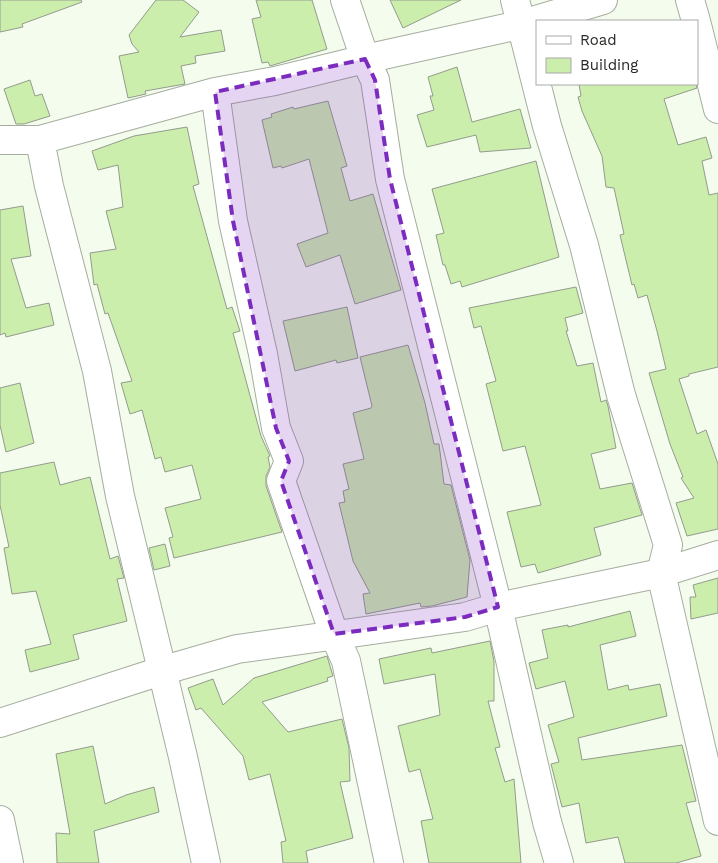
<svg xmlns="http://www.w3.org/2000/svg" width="718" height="863" font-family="'Work Sans',sans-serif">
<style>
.building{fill:#cceead;stroke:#939b8d}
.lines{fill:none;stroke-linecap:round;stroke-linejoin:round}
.minor-casing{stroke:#a5ad9f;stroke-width:30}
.minor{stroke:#fff;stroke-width:28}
.marked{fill:#7b2cbf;fill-opacity:0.2;stroke:#7b2cbf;stroke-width:4;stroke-dasharray:10 6;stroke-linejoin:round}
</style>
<rect width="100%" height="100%" fill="#f3fced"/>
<path class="building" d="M0,0h81l1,2 -60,22 1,3 -23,5z
M156,0h27l16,12 -19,25 41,-7 4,21 -30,5 1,7 -15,3 4,18 -40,7 1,3 -18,4 -9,-42 20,-4 -7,-8 -3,-9z
M256,0h56l15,49 -57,17 -2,-4 -6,1 -10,-44 9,-2z
M390,0h71l-58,28z
M457,67l15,55 48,-13 11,39 -51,4 -4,-17 -49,12 -10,-32 17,-5 -4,-14h3l-5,-19z
M30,80l5,16 7,-2 8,22 -26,8h-8l-12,-35z
M579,84h117l1,4 -33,11 14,46 28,-8 6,21 -10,3 7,34 9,-2v174l-29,7v2l-10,3 18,55 9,-4 12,34v65l-31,7 -11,-33 18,-5 -13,-20 2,-1 -13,-33 -21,-71 17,-4 -9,-38 -10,-36 -9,3 -4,-14 -2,1 -12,-50 4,-1 -10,-46 -8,-1 -4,-31 -20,-45 -4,-14 3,-1z
M328,101l19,65 -6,2 9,33 23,-7 28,96 -46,14 -15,-49 -34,12 -9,-23 31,-11 -19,-74 -27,9 -1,-2 -8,2 -11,-48 10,-3 -1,-3 22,-7 1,2z
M187,127l12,57 -6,2 34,123 5,-2 8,24 -7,2 28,103 9,20 -2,1 2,10 -4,9v10l16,46 -108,26 -5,-20 4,-1 -8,-29 36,-9 -9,-34 -27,7 -4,-15 -6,2 -13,-49 -12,4 -9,-31 11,-2 -24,-68 -3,1 -8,-30 -3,1 -4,-32 26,-4 -10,-38 17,-4 -5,-42 -20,5 -6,-19 42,-15z
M536,161l23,96 -97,30 -2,-6 -9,3 -6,-19h-2l-7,-30 8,-2 -12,-44z
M23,206l8,50 -20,3 15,49 23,-5 5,22 -48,12 -1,-4 -5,2v-125z
M576,287l7,26 -18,5 3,13h-2l11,35 16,-3 8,39 5,-2 2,6 8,42 -25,6 9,35 32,-6 10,32 -48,13 7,27 -63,18 -3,-9 -14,3 -14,-55 34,-7 -16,-59 -22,5 -17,-67 10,-3 -15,-55 -7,2 -5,-20z
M347,307l11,51 -21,5 -1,-3 -41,11 -12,-50z
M408,345l17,58 9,41h5l5,40 7,1 19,75 -3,37 -35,9 -11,1 -1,-4 -54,11 -3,-20 7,-1 -17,-32 -14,-58 6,-1 -2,-11 6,-2 -6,-25 21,-5 -11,-46 18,-5 1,-2 -12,-49z
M20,383l14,60 -28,9 -6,-27v-37z
M54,462l6,23 30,-8 20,82 8,-3 6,22 -7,1 10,42 -54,14 6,24 -49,13 -5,-22 26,-6 -15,-53 -24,3 -8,-46 5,-1 -9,-42v-32z
M165,544l5,22 -16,4 -5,-22z
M718,578v35l-27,6 -1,-22h6l-3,-12z
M630,611l6,25 -36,9 8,45 20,-5 1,5 31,-6 7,32 -89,22 4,22 100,-15 14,56 -10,2 15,53 -25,7h-51l-7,-26 -32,6 -7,-40 -17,4 -11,-43 8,-2 -11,-37 26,-8 -9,-36 -29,8 -7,-26 19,-5 -6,-28 26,-5v2z
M490,641l4,20v40h-6l12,46 -5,1 10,34 9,-3 7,84h-92l-8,-42 12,-2 -13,-50 -11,3 -11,-46 42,-11 -5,-41 -51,10 -5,-25 52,-11 1,5z
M327,656l6,20 -6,2 1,3 -66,21 26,30 54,-13 7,29 1,33 -10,1 13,56 -47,13 2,12h-25l-2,-21 5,-1 -16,-67 -21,6 -6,-24 -42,-48 -5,2 -8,-22 25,-9 10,26 31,-27z
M93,746l12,58 21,-9 28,-8 5,25 -65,19 5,32h-42l-1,-30 14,1 -14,-80z"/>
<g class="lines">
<g class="minor-casing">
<path id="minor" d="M345,0l20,59 10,21 15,99 108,428 49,215 12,41
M515,0l32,126 37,119 37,150 47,150 -7,28 57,248
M690,0l6,21
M697,25l21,84
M215,92l18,129 30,133 13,74 13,33 -8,20 53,153 12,27 43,202
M0,140h40l175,-48 60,-11 90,-22 154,-34 84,-25
M40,140l9,46 48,185 23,125 63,261 23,106
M0,723l161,-52 76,-22 228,-32 33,-10 163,-34 57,-18
M0,820l9,43"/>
</g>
<use href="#minor" class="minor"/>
</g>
<path class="marked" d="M365,59l10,21 15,99 108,428 -33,10 -131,17 -53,-153 8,-20 -13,-33 -43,-207 -18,-129z"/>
<rect x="536" y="20" width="162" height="65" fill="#ffffff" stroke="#a8a9a7"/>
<rect x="546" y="36" width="25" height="8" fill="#ffffff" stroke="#a8a9a7"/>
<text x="580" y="45" font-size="15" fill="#262924">Road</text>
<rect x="546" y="58" width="25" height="15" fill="#cceead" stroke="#a8a9a7"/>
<text x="580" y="70" font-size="15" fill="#262924">Building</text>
</svg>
